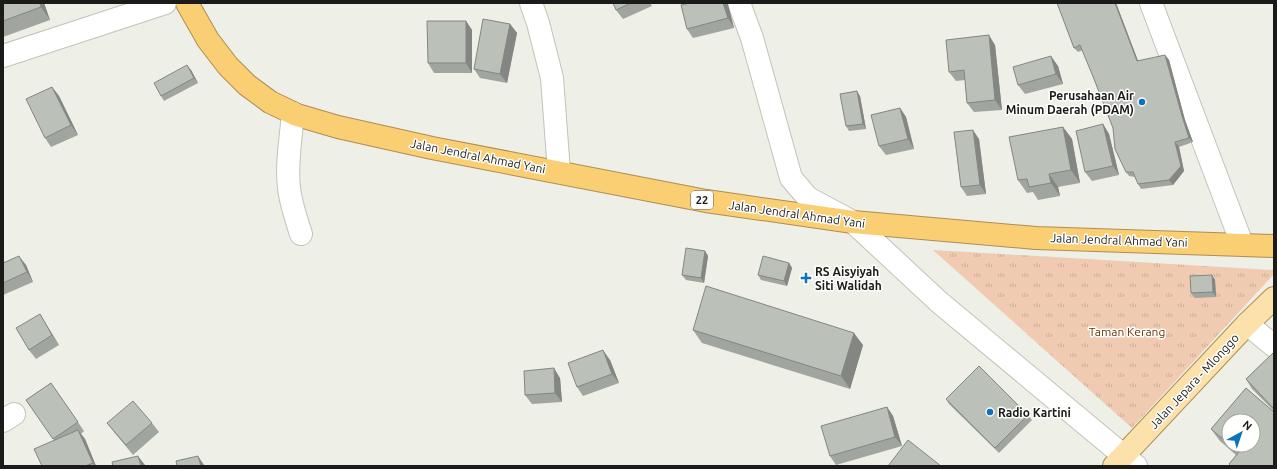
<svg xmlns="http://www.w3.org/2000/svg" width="1277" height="469" font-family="Ubuntu,sans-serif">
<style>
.park{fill:url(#park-tufts)}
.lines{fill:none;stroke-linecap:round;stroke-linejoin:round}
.minor-casing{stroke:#c2c3bb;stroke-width:24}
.major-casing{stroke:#ac8f53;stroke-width:24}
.highway-casing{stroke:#ac8f53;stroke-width:24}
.minor{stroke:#fff;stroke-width:22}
.major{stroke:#fce2aa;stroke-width:22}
.highway{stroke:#face72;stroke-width:22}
.wall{fill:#a1a59f;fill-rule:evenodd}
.shaded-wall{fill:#838682}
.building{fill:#bbc0b9;stroke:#838682}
.poi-dot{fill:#0b73be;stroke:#fffffe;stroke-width:1.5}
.labels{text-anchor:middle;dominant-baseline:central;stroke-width:3;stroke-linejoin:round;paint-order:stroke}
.shield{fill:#fffffe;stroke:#5f5f5e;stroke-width:1}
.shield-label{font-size:11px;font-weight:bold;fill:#1b1b19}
.poi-label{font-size:12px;font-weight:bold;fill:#1b1b19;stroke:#fffffe;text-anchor:start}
.street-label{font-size:12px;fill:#1b1b19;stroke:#fffffe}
.park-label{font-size:12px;fill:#683504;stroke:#fffffe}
</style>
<defs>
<pattern id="park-tufts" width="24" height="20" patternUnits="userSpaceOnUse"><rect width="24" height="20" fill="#f0cbb1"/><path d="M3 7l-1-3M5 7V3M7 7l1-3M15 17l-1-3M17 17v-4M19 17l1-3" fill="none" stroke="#cdae98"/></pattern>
</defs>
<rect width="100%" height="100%" fill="#eeefe7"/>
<path class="park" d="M933,250l341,20v4l-142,154z"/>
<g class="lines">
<g class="minor-casing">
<path id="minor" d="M531,3l7,20 14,55 7,94
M739,3l13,35 39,140 17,20 45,24 86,80 197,164
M1151,3l91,241
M3,56l162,-53
M293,113c-2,25 -7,51 -4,75 2,16 7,31 12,46
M1247,324l27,22
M3,421l11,-7"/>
</g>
<g class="major-casing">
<path id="major" d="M1114,466l133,-142 27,-26"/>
</g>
<g class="highway-casing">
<path id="highway" d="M187,3l21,37 20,26 19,19 23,17 27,13 41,12 94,21 274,53 147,21 183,16 238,8"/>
</g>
<use href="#minor" class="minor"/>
<use href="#major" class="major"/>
<use href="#highway" class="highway"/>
</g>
<path class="wall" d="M3,3h41l6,17 -47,17z
M613,3h37l2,3 -29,13 -7,-9z
M690,3h37l7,25 -41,10 -6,-9z
M1057,3h59l22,58 27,-6 4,5 16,60 8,22 -14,5 5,24 -11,14 -32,4 -3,-5 -3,-7 -6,-1 -3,-4 -13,-44 -19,-49 -11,-29 -5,2 -4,-4z
M466,21l6,9v43h-38l-6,-10z
M510,24l7,9 -10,50 -27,-5 -6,-9z
M995,45l7,65 -28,2 -7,-9 -2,-23 -9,1 -7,-9z
M1058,66l5,18 -38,10 -7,-9z
M191,70l7,13 -34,18 -3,-5z
M52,87l7,9 19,39 -27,12 -6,-9z
M860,96l6,33 -17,2 -3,-5z
M900,108l6,9 8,32 -28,6 -7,-9z
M1103,124l6,10 10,41 -27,6 -7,-9z
M1063,127l9,12 8,44 -22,4 2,9 -22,4 -5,-8 -6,1 -9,-13z
M979,139l7,55 -19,2 -6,-9z
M705,251l3,5 -4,27 -18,-3 -4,-5z
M3,263l23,2 7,17 -30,13z
M789,263l3,5 -5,18 -26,-6 -3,-5z
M1212,275l3,5 1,17 -21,1 -4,-5z
M40,314l6,10 13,21 -23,14 -7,-9z
M693,330l170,15 -13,44 -148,-46z
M1274,352v59l-22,-22 -6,-10z
M610,360l9,23 -36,13 -6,-9z
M560,378l2,24 -30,2 -7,-9z
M51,383l33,48 -3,3 4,5 11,27h-54l12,-26 -28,-40z
M1246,388l28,24v54h-44l-1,-2 7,-9 -16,-14 -9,-12zM1229,421h24v24h-24z
M946,399l82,16 4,5 -33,33 -50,-49z
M887,407l6,9 9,30 -66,19 -6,-9z
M107,423h45l7,9 -26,23 -19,-23z"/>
<path class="shaded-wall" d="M40,3h4l6,17 -9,-13z
M723,3h4l1,1 6,24 -6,-10z
M1115,3h1l24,63 -3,-5z
M466,21l6,9v43l-6,-10z
M510,24l7,9 -10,50 -7,-9z
M989,35l6,10 7,65 -7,-10z
M1165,55l4,5 16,60 8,22 -4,-4 -7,-22z
M1051,56l7,10 5,18 -7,-10z
M187,65l4,5 7,13 -4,-5z
M52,87l7,9 19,39 -7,-10z
M857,91l3,5 6,33 -3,-5z
M900,108l6,9 8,32 -6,-10z
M1103,124l6,10 10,41 -6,-9z
M1063,127l9,12 8,44 -9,-13z
M973,130l6,9 7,55 -6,-9z
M1175,142l4,5 5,24 -11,14 -4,-5z
M1049,174l9,13 2,9 -9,-13z
M705,251l3,5 -4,27 -3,-5z
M19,256l7,9 7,17 -6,-10z
M789,263l3,5 -5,18 -3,-5z
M1212,275l3,5 1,17 -3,-5z
M40,314l6,10 13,21 -7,-10z
M854,333l9,12 -13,44 -9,-13z
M603,350l7,10 9,23 -7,-9z
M554,368l6,10 2,24 -7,-9z
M887,407l6,9 9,30 -7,-9z
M78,430l7,9 11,27h-1l-2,-3z
M138,456l7,9v1h-4z
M198,456l6,9 1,1h-4z"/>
<path class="building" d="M3,3h37l1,4 -38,14z
M613,3h18l-15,7z
M690,3h33l5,15 -41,11 -6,-24z
M1057,3h58l22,58 28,-6 17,61 7,22 -14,4 6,24 -12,14 -31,4 -5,-12h-7l-11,-23 -2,-21 -19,-49 -14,-34 -6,3z
M483,19l27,5 -10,50 -26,-5z
M427,21h39v42h-38z
M989,35l6,65 -28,3 -3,-33 -15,2 -3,-32z
M1051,56l5,18 -38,11 -5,-18z
M187,65l7,13 -33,18 -7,-13z
M52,87l19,38 -26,13 -19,-39z
M857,91l6,33 -17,2 -6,-32z
M900,108l8,31 -29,7 -8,-31z
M1103,124l10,42 -28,6 -9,-41z
M1063,127l8,43 -22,4 2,9 -22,4 -2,-8 -9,1 -9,-43z
M973,130l7,55 -19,2 -7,-55z
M686,248l19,3 -4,27 -19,-3z
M19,256l8,16 -24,11v-20z
M763,256l26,7 -5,18 -26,-6z
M1212,275l1,17 -22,1 -1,-17z
M706,286l148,47 -13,43 -148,-46z
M40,314l12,21 -23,15 -13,-22z
M603,350l9,24 -35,13 -9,-24z
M1274,352v57l-28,-30z
M979,366l49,49 -33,33 -49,-49z
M554,368l1,25 -30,2 -1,-24z
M51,383l27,39 -25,17 -27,-39z
M1246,388l28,24v54h-43l-2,-2 10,-12 -8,-7h22v-24h-24v23l-18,-15z
M133,401l19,22 -26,22 -19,-22z
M887,407l8,30 -65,19 -9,-30z
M78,430l15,33 -8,3h-43l-8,-17z
M908,440l33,26h-53z
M138,456l3,10h-28l-1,-4z
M198,456l3,10h-24l-1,-5z"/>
<g class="poi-dot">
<circle cx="1142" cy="102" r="4"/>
<path d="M804 272h4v4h4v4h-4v4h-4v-4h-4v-4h4z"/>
<circle cx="990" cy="412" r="4"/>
</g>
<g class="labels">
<rect class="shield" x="691" y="191" width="22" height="18" rx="3"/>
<g class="shield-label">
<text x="702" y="200">22</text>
</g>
<g class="poi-label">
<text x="1134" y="95" text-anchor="end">Perusahaan Air<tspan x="1134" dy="14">Minum Daerah (PDAM)</tspan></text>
<text x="815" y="271">RS Aisyiyah<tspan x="815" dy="14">Siti Walidah</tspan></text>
<text x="998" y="412">Radio Kartini</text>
</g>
<g class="street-label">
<text transform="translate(478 156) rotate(11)">Jalan Jendral Ahmad Yani</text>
<text transform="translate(797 214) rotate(8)">Jalan Jendral Ahmad Yani</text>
<text transform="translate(1119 240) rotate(2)">Jalan Jendral Ahmad Yani</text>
<text transform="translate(1194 381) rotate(-47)">Jalan Jepara - Mlonggo</text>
</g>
<g class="park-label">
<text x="1127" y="331">Taman Kerang</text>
</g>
</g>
<rect width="1277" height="469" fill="none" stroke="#1b1b19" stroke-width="8"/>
<g transform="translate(1241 433) rotate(40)"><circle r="19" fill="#fffffe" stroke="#a4a4a2"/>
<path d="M0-3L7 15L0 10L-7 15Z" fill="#0b73be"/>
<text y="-6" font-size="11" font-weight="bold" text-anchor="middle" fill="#1b1b19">N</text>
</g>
</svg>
